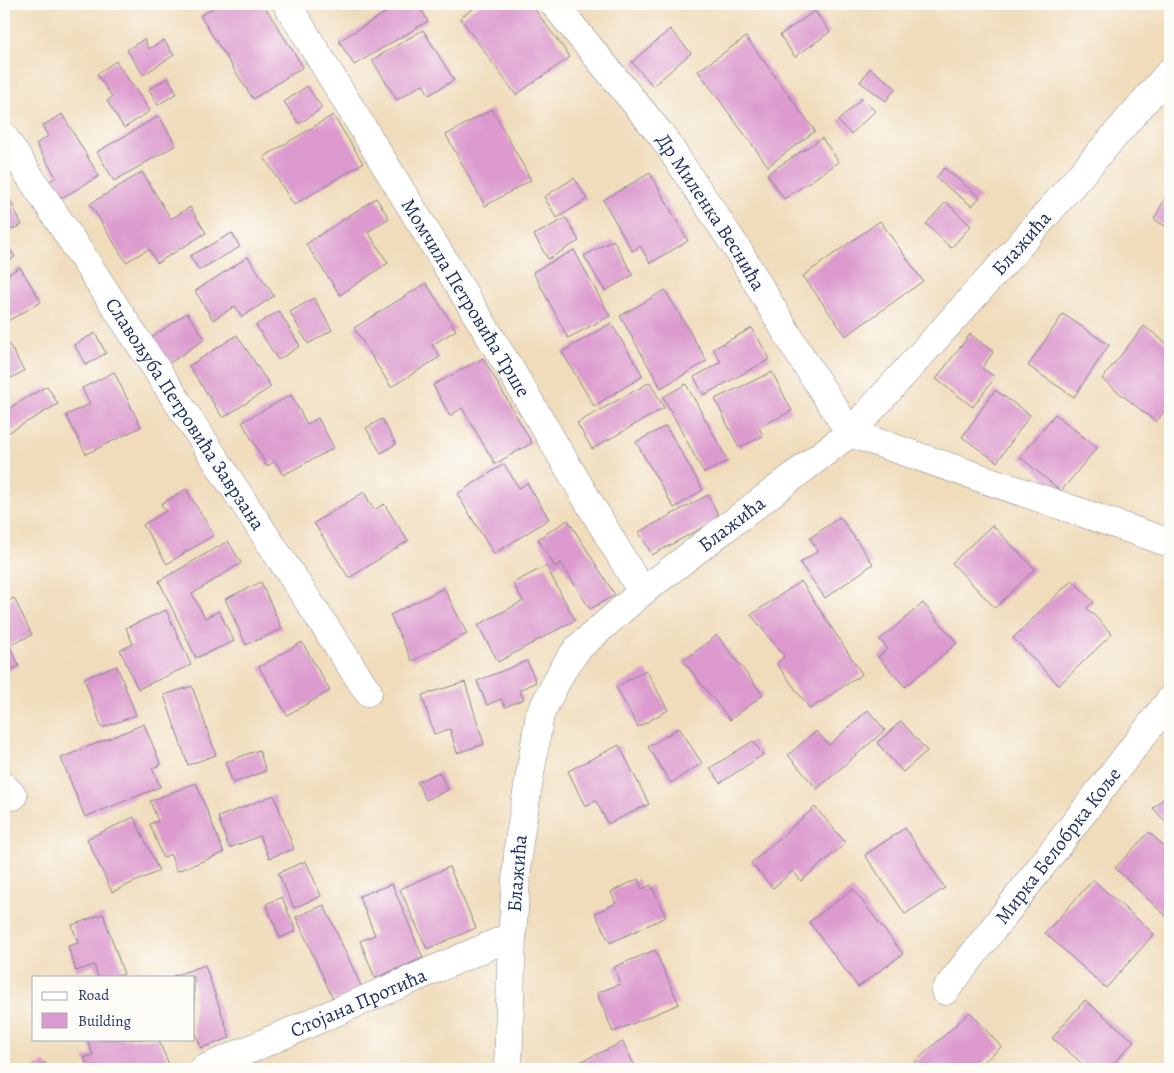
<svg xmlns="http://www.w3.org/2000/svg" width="1174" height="1073" font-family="Alegreya,serif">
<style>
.building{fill:#dc9ace}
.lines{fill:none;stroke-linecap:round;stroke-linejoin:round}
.street-casing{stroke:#86868c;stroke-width:29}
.street{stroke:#fff;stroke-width:28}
.labels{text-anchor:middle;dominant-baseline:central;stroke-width:4;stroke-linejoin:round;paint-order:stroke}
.street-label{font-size:20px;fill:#1b2f5e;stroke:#fdfcf7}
</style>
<rect width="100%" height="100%" fill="#fdfcf7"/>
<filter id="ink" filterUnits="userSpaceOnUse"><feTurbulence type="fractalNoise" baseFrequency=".02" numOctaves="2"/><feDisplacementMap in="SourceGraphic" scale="10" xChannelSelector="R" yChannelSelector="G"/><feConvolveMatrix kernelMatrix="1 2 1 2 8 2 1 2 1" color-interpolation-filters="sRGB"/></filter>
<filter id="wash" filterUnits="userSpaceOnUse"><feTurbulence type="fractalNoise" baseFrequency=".0096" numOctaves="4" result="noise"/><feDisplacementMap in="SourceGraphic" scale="20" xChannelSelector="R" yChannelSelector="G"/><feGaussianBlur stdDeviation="1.12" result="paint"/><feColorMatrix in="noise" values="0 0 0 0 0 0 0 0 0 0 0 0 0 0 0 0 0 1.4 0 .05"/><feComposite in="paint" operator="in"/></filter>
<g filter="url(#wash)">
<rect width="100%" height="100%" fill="#f0dcbb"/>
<g id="blocks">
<path class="building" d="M210,4h53l40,63 -50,32 -53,-83 13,-8z
M346,4h14l-10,6z
M400,4h18l10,17 -74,44 -15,-24z
M480,4h51l39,53 -54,38 -56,-77z
M815,11l15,21 -35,25 -15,-22z
M670,29l21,24 -38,33 -21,-24z
M423,30l31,50 -25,15 -6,-11 -26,16 -25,-40z
M746,37l69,94 -47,35 -70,-95z
M144,39l5,10 15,-9 10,15 -31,20 -16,-25z
M116,61l34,50 -26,17 -17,-27 5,-4 -15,-23z
M870,68l26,20 -10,13 -26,-19z
M168,78l9,15 -19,12 -9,-16z
M307,86l15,22 -23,16 -15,-22z
M862,98l13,13 -24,23 -13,-13z
M492,109l39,71 -46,26 -39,-71z
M62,114l37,62 -39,23 -11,-17 7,-5 -20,-33 12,-8 -6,-10z
M333,115l30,48 -69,42 -30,-48z
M159,116l17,29 -62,36 -17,-29z
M822,138l17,24 -55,37 -17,-25z
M944,168l36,29 -8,9 -36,-28z
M142,172l29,47 19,-12 16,26 -49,30 -8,-14 -23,13 -36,-58z
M650,173l38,68 -38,22 -10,-17 -8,5 -29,-51z
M574,178l13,21 -30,19 -13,-21z
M4,187l18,38 -18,8z
M1170,189v40l-16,-10z
M376,198l13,20 -21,14 20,31 -48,32 -34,-51z
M946,202l25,24 -20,22 -25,-24z
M566,218l13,23 -31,18 -14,-24z
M880,221l43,60 -77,55 -43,-60z
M232,233l8,14 -41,23 -9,-14z
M613,240l20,35 -28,16 -21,-35z
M6,243l9,14 -11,7v-20z
M574,250l36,66 -42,22 -35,-66z
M248,257l26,39 -32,21 -7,-11 -22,14 -18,-29z
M20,267l21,35 -37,21v-46z
M426,283l30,47 -24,15 8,12 -49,30 -37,-59z
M665,290l42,71 -46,27 -41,-72z
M314,298l18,32 -24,14 -18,-32z
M279,311l21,35 -22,14 -22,-35z
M187,313l18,26 -38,26 -18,-26z
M1063,314l46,31 -35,52 -46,-31z
M611,323l32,53 -49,30 -32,-54z
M1144,326l26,20v58l-14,18 -54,-43z
M752,328l18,31 -66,36 -10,-18 27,-15 -8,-13z
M95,333l11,20 -20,12 -12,-20z
M970,334l23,18 -11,16 13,9 -22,30 -37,-28z
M4,335l20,36 -20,11z
M237,335l34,52 -48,31 -34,-52z
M483,358l49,85 -37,21 -33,-56 -12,8 -17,-31z
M114,372l27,55 -55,27 -20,-39 24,-11 -8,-16z
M772,372l20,39 -33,16 4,9 -24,12 -24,-49z
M650,382l14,26 -72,41 -15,-26z
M686,384l42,77 -24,12 -41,-76z
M47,386l11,18 -52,30 -2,-4v-19z
M995,390l35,25 -33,47 -35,-25z
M291,395l16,29 11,-6 16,30 -51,27 -8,-14 -8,5 -25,-44z
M1055,414l42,34 -36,43 -41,-34z
M382,419l14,25 -15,9 -15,-25z
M666,426l37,64 -29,18 -38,-66z
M504,464l15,24 8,-5 22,36 -55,35 -37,-60z
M186,489l28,46 -47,29 -24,-39 23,-14 -5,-7z
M364,492l10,18 10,-6 24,37 -59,37 -35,-55z
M708,495l12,23 -68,37 -13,-23z
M840,517l33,47 -48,34 -25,-35 18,-12 -8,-13z
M568,520l47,75 -25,14 -29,-46 -6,4 -17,-28z
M992,525l43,44 -40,39 -43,-45z
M228,541l13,22 -49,31 13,24 14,-7 15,30 -38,17 -37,-77z
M546,566l29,54 -77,42 -20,-37 45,-24 -10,-18z
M1072,580l22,22 -7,6 25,26 -53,51 -46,-47z
M801,581l61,93 -52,35 -33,-45 7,-8 -33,-41z
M261,582l21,47 -36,16 -21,-46z
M444,588l23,46 -55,27 -22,-46z
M14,598l18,37 -23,10 10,21 -15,7v-70z
M923,603l34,40 -52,44 -27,-30 10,-8 -8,-9z
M166,610l25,55 -53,24 -18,-39 13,-6 -7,-16z
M717,635l46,60 -33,25 -47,-59z
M302,642l28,49 -43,24 -28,-48z
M527,661l9,21 -17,8 5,9 -19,8 -4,-8 -14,6 -10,-24z
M117,666l19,49 -34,13 -18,-50z
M646,670l22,40 -30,17 -22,-40z
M465,682l19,62 -27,9 -7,-24 -16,5 -12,-39z
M192,686l24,69 -28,10 -24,-70z
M868,710l17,20 -68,59 -29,-34 28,-24 13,14z
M901,721l26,30 -24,21 -26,-29z
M144,724l17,41 -9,3 8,19 -75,30 -24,-59z
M679,728l23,35 -31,20 -23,-36z
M753,741l10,14 -43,28 -10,-15z
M619,745l30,59 -41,20 -12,-23 -11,5 -17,-35z
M259,750l7,21 -33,12 -8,-21z
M439,772l9,18 -22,10 -9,-18z
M196,783l28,70 -47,18 -7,-17 -7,4 -13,-34 8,-3 -8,-20z
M1170,792v35l-17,-19z
M274,795l20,54 -25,9 -9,-22 -31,12 -11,-31z
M815,807l31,36 -45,38 -8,-10 -20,17 -22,-25z
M134,817l25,54 -47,21 -25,-53z
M905,828l40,60 -40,26 -40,-59z
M1149,832l21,20v68l-55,-52z
M306,861l15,35 -27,12 -16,-35z
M449,867l27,61 -49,21 -27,-60z
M638,879l4,10 9,-4 15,32 -56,26 -15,-30 21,-10 -5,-11z
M1093,880l61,54 -48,54 -61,-55z
M392,884l31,74 -48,20 -15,-37 15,-6 -16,-39z
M853,889l50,65 -45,33 -49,-65z
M282,897l14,34 -16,7 -14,-34z
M324,905l38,83 -28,13 -38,-84z
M103,914l21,60 -8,3h-18l-4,-12 -18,6 -8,-25 10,-3 -6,-18z
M655,950l24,54 -66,28 -16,-39 23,-9 -6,-17z
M205,965l25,73 -29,10 -7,-19v-52l-21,-1z
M1085,1000l49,41 -25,28h-20l-37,-31z
M970,1012l31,35 -25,22h-56l-6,-6z
M87,1039h71l13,30h-82l-5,-11 9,-3z
M623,1042l13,27h-71z
M45,1062l4,7h-17z
M996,1063l5,6h-12z"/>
</g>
</g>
<g filter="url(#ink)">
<use href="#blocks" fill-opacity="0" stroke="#86868c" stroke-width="1"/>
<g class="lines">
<g class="street-casing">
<g id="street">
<path id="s1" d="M287,4l226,370 129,218"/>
<path id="s2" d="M554,4l108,132 74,111 62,105 52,81 320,110"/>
<path id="s3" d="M4,137l364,555"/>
<path d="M4,787l9,9"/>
<path id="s4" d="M945,991l225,-291"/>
<path id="s5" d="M204,1069l308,-133"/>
<path id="s6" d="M508,1069l4,-133 7,-95 21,-127 23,-45 15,-21 64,-56 208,-159 168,-186 152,-175"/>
</g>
</g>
<use href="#street" class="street"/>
</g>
</g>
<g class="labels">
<g class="street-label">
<text stroke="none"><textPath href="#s2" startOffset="261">Др Миленка Веснића</textPath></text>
<text stroke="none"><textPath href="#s6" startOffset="1036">Блажића</textPath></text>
<text stroke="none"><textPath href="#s1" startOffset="344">Момчила Петровића Трше</textPath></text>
<text stroke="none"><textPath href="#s3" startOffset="331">Славољуба Петровића Заврзана</textPath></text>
<text stroke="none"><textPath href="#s6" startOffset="631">Блажића</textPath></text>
<text stroke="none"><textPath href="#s4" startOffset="184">Мирка Белобрка Коље</textPath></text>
<text stroke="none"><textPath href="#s6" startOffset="196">Блажића</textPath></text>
<text stroke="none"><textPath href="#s5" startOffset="168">Стојана Протића</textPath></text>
</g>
</g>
<rect width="1174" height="1073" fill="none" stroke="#fdfcf7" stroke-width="20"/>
<rect x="32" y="976" width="162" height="65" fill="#fdfcf7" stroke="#a3aaba"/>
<rect x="42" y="992" width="25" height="8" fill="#ffffff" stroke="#a3aaba"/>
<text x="78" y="1000" font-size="15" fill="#1b2f5e">Road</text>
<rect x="42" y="1013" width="25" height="15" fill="#dc9ace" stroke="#a3aaba"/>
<text x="78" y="1026" font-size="15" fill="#1b2f5e">Building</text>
</svg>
